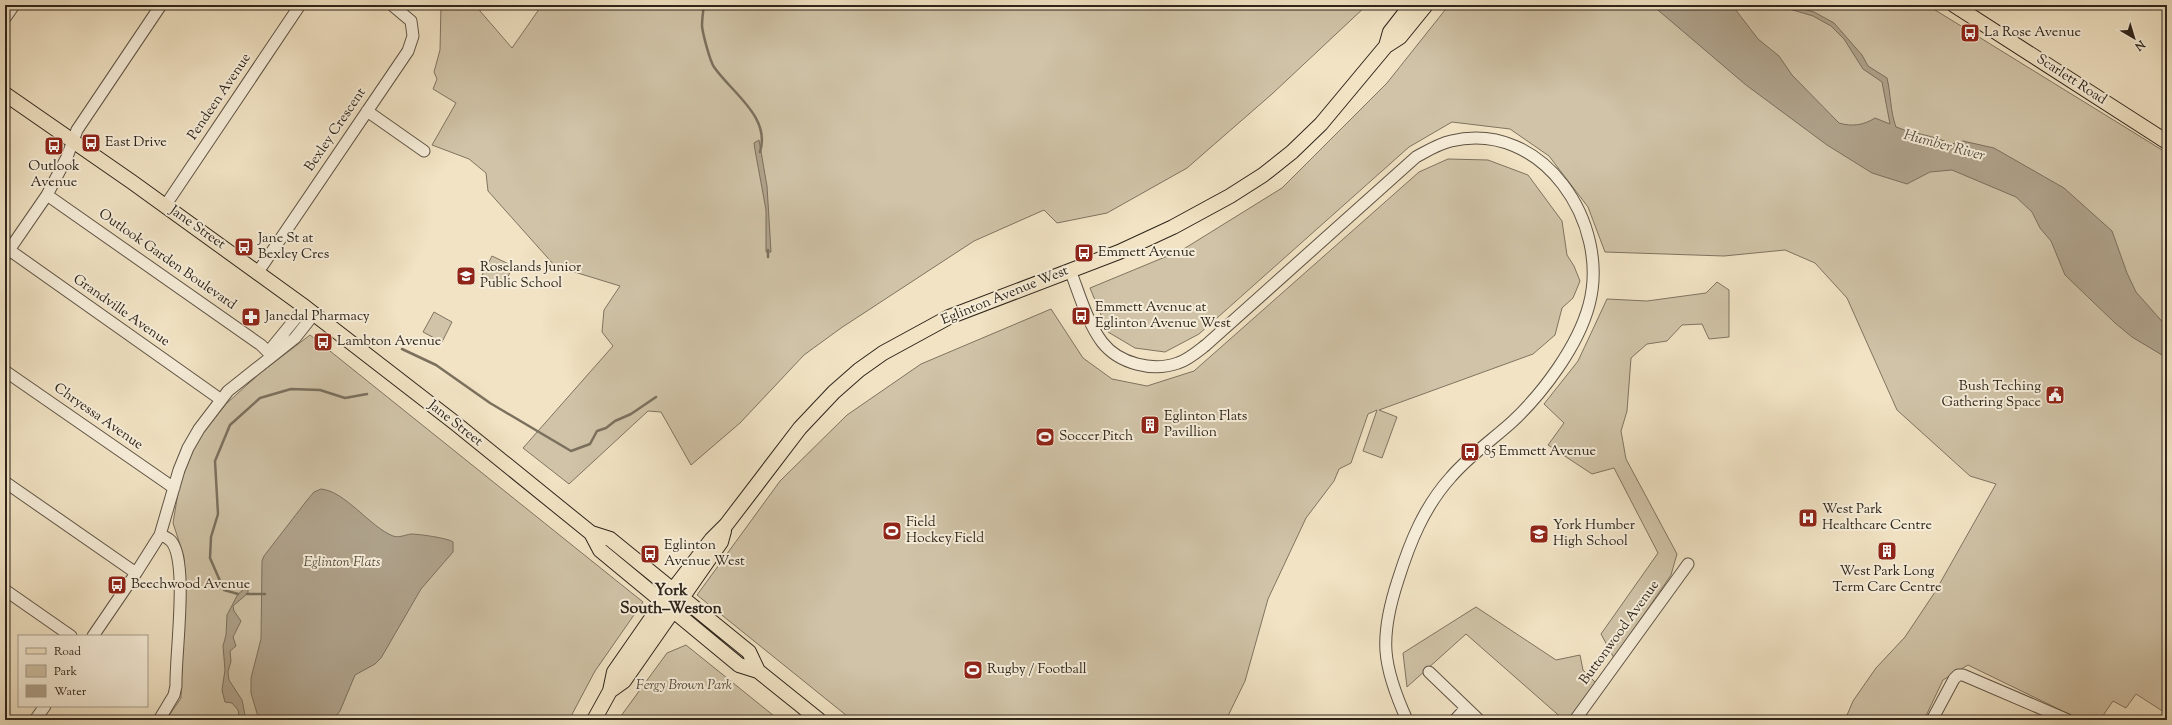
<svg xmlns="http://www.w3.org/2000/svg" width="2172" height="725" font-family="'Sorts Mill Goudy',serif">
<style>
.green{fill:#d0c3a7;stroke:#7f7461}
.water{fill:#afa28b;stroke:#7b705e}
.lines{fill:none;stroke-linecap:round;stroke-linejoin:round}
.stream{stroke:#7b705e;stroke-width:2.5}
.minor-casing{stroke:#5f5445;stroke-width:13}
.major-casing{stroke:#2e251b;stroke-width:16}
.minor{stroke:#f6edd9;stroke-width:11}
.major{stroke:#f1e3c4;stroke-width:14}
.labels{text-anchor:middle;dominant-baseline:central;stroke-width:4;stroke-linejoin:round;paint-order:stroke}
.poi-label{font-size:14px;fill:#2e251b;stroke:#f6edd9;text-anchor:start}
.street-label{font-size:14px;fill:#2e251b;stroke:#f6edd9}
.park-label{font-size:14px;font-style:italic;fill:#564c3e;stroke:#f6edd9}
.water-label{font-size:15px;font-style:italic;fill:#5b5142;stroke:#f6edd9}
.quarter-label{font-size:16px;font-weight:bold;fill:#2e251b;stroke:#f6edd9}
</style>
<rect width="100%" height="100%" fill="#f1e3c4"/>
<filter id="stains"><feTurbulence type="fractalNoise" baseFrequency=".005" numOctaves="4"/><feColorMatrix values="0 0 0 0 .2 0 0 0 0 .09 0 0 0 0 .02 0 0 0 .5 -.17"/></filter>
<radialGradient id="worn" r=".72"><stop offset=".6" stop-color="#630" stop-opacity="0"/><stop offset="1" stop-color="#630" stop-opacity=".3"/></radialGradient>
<path class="green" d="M441,5h37l2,6 32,37 30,-43h825l-95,89 -85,74 -80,45 -50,10 -13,-13 -70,31 -133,87 -37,27 -64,68 -49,42 -30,-53 -13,-1 -79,73 -46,-36 90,-102 -11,-14 2,-22 16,-24 -65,-20 -67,-75 -2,-18 -17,-14 -37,-14 24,-42 -23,-14 4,-10 -3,-7 6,-22z
M1449,5h478l240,148v561l-31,-20 -10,14 -13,-7 -13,19h-19l-113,-55 -25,15 -19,40h-79l8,-19 23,-33 29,-31 30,-45 61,-108 -26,-8 -73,-66 -50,-112 -32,-35 -30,-13 -61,6 -119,-4 -17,-45 -39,-51 -39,-27 -58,-7 -43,25 -210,187 -34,18 -30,-4 -27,-16 -18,-44 92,-38 100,-62 105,-105z
M1448,159l40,1 40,15 34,46 5,34 7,11 6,15 -7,17 -11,10 -7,27 -22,19 -154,56 18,7 -15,41 -19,-7 14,-41 -9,4 -17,49 -12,6 -5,12 -28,37 -38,81 -23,82 -19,39h-374l-155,-125 83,-114 67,-66 74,-51 130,-55 32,49 29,21 35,7 47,-15 225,-199z
M492,256l21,10 -10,21 -22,-10z
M1717,282l12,8v47l-20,2 -7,-15 -20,1 -15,16 -20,3 -16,14 -4,53 -6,20 5,28 51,95 -6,21 -57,83 -13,-24 57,-81 -44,-85 -22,6 -44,-29 16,-22 -20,-19 34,-43 29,-62 40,2 59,-8z
M434,312l18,10 -10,20 -19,-10z
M310,335l333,267 -48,69 -26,49h-403l15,-22 3,-141 -11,-34 8,-48 14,-32 31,-39 33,-30z
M1476,607l80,53 24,-5 3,15 13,13 -26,37h-6l-98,-86 -59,53 -4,-34z
M686,645l93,75h-161l49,-67z"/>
<path class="water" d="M1652,5h80l26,34 21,17 13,19 47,48c13,4 25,2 36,-5l15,6 -8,-42 -19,-13 -19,-30 -13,-13 -18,-10 -37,-11h12l26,7 20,11 28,32 6,11 19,12c4,16 3,33 9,49 18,7 37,8 55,17l12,-3 31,7 70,40 48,43 15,42 9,19 31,35v31l-35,-21 -17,-14 -50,-48 -14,-34 -11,-13 -8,-16 -16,-15 -64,-27 -22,2 -23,12 -35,-11 -45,-28 -81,-60z
M759,140l8,46 4,66h-5v-42l-11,-60 -1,-7z
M321,489c24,2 49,38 72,47 6,2 12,-1 18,-2 7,0 37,4 42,8v10l-32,37 -40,69 -6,6 -20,11 -15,36 -7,9h-74l-8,-27v-15l10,-39 1,-78 2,-5 44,-57 6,-7z
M248,586v7l-15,13 1,5 7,10 -8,16 3,9 -6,5 1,10 -3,11 1,8 13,20 4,20h-6l-2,-10 -6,-7 -7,-1 -3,-12 3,-20 -2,-24 3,-11 1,-20 11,-21z"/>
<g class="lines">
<path class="stream" d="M704,5c-1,7 -2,15 -2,21 1,9 8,35 12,41 18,26 57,50 46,85
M768,250v7
M402,349l34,16 54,38 81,48 19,-7 7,-13 9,-3 9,-7 16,-7 25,-17
M238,594l-14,-4 -14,-32 1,-21 7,-23 -3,-53 15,-36 30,-27 31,-9 29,1 25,8 22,-4
M247,594h18"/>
<g class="minor-casing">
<path id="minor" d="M5,18l9,-13
M367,111l57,40
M47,195l214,150 7,7
M165,206l135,-201
M5,247l215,152
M5,256l42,-61 20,-38 10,-27 84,-125
M1070,270c9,23 17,52 32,72 17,22 51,30 76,21 10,-3 19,-11 28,-18l210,-188c11,-6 22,-13 35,-16 92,-22 160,83 138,164 -11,41 -46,88 -77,117 -20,18 -43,34 -61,55 -27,30 -41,65 -53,103 -19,58 -16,85 9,140
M258,272l150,-221 5,-15 -2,-15 -19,-16
M269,351l36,-44
M5,371l169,117
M5,482l131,91
M5,590l66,46
M93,636l43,-63 24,-38 19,-65 9,-22 11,-19 29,-38 67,-53 19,-24
M1429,672l50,48
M35,720l10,-14
M159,720l15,-25 2,-9c-1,-30 13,-125 -5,-145 -3,-3 -7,-5 -11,-6
M1455,720l11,-12
M1575,720l113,-156
M1932,720l22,-41 4,-4h5l105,45"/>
</g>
<g class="major-casing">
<path id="major" d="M1954,5l213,137
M1386,46l4,-14 21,-27
M5,94l127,88 173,125 150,116 136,110 19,6 139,113 9,19
M591,533l9,17 139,115 19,6 61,49
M610,691l14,-10 97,-139 3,-11
M594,720l16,-29 4,-19 41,-59 56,-73 15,-15 74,-97 34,-36 25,-22 24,-17 66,-36 170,-65 54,-25 57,-31 33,-21 29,-23 29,-28 65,-78 14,-9 26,-32"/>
</g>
<use href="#minor" class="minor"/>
<use href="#major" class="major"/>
</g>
<defs>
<g id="bus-square" transform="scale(1)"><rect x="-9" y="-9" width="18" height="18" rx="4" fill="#8f2418" stroke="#f6edd9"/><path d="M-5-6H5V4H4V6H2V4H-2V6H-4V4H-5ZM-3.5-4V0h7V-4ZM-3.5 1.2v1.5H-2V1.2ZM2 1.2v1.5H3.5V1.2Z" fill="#fff"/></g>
<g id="school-square" transform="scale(1)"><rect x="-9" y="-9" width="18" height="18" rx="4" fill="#8f2418" stroke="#f6edd9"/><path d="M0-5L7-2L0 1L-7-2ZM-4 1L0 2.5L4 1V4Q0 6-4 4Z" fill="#fff"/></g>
<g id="pharmacy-square" transform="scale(1)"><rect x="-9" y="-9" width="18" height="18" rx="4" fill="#8f2418" stroke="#f6edd9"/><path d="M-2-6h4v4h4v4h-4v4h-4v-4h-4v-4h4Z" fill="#fff"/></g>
<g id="civic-square" transform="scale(1)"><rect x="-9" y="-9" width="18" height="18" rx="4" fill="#8f2418" stroke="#f6edd9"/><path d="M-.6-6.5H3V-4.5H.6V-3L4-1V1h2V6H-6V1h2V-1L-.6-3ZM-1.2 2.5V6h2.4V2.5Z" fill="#fff"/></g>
<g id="building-square" transform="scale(1)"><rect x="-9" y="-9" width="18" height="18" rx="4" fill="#8f2418" stroke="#f6edd9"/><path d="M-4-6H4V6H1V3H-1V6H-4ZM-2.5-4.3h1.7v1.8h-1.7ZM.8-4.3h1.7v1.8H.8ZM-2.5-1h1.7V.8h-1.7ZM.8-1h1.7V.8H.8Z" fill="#fff"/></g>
<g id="stadium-square" transform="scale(1)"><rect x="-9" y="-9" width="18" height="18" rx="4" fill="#8f2418" stroke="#f6edd9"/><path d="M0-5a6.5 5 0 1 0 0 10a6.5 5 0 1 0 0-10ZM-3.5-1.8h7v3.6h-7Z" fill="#fff"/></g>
<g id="hospital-square" transform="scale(1)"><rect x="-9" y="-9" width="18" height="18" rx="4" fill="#8f2418" stroke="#f6edd9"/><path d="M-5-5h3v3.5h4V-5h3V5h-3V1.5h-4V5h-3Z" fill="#fff"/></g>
</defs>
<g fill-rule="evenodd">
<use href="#bus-square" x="1970" y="33"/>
<use href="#bus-square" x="91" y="143"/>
<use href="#bus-square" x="54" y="146"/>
<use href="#bus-square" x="244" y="247"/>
<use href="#bus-square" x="1084" y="253"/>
<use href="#school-square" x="466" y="276"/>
<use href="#bus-square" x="1081" y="316"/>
<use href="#pharmacy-square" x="251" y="317"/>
<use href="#bus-square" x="323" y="342"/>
<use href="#civic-square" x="2055" y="395"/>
<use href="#building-square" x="1150" y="425"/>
<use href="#stadium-square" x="1045" y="437"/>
<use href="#bus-square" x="1470" y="452"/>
<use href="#hospital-square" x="1808" y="518"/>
<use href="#stadium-square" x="892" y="531"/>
<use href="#school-square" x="1539" y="534"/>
<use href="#building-square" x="1887" y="551"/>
<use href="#bus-square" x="650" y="554"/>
<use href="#bus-square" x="117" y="585"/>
<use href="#stadium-square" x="973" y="670"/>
</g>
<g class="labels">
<g class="poi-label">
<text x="1984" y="33">La Rose Avenue</text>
<text x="105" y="143">East Drive</text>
<text x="54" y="167" text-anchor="middle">Outlook<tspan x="54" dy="16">Avenue</tspan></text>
<text x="258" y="239">Jane St at<tspan x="258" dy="16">Bexley Cres</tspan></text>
<text x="1098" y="253">Emmett Avenue</text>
<text x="480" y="268">Roselands Junior<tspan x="480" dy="16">Public School</tspan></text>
<text x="1095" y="308">Emmett Avenue at<tspan x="1095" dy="16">Eglinton Avenue West</tspan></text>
<text x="265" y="317">Janedal Pharmacy</text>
<text x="337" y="342">Lambton Avenue</text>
<text x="2041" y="387" text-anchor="end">Bush Teching<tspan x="2041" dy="16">Gathering Space</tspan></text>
<text x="1164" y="417">Eglinton Flats<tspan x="1164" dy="16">Pavillion</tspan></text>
<text x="1059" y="437">Soccer Pitch</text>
<text x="1484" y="452">85 Emmett Avenue</text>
<text x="1822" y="510">West Park<tspan x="1822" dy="16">Healthcare Centre</tspan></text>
<text x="906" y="523">Field<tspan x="906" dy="16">Hockey Field</tspan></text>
<text x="1553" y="526">York Humber<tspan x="1553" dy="16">High School</tspan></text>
<text x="664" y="546">Eglinton<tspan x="664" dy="16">Avenue West</tspan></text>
<text x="1887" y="572" text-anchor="middle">West Park Long<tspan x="1887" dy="16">Term Care Centre</tspan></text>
<text x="131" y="585">Beechwood Avenue</text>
<text x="987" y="670">Rugby / Football</text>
</g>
<g class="street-label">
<text transform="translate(2071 80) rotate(33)">Scarlett Road</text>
<text transform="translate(220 97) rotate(-56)">Pendeen Avenue</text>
<text transform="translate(336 130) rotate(-56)">Bexley Crescent</text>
<text transform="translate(197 228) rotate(35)">Jane Street</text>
<text transform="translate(167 260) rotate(35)">Outlook Garden Boulevard</text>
<text transform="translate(1005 296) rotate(-22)">Eglinton Avenue West</text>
<text transform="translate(121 311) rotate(35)">Grandville Avenue</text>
<text transform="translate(98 417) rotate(35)">Chryessa Avenue</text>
<text transform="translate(455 424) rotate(38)">Jane Street</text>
<text transform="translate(1620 633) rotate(-54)">Buttonwood Avenue</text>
</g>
<g class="park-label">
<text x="342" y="563">Eglinton Flats</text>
<text x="684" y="686">Fergy Brown Park</text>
</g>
<g class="water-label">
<text transform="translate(1944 146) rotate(15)">Humber River</text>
</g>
<g class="quarter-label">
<text x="671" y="591">York<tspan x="671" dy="18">South–Weston</tspan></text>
</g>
</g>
<rect width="2172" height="725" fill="none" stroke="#f1e3c4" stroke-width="20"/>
<rect x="6" y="6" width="2160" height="713" fill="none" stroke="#2e251b" stroke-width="2"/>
<rect x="10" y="10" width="2152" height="705" fill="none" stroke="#2e251b"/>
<rect x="18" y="635" width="130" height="72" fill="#f6edd9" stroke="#a69d8d"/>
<rect x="26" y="648" width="20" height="6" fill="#f1e3c4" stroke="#a69d8d"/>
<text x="54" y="655" font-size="12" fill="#2e251b">Road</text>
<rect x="26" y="665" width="20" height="12" fill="#d0c3a7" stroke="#a69d8d"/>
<text x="54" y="675" font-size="12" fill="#2e251b">Park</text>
<rect x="26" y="685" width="20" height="12" fill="#afa28b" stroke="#a69d8d"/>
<text x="54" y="695" font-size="12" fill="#2e251b">Water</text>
<g transform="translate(2134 38) rotate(142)" stroke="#f6edd9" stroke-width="3" paint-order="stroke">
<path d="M0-3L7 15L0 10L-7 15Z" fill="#2e251b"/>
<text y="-6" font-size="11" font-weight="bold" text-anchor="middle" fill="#2e251b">N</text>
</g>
<rect width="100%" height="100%" filter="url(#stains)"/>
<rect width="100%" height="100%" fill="url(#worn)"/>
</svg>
